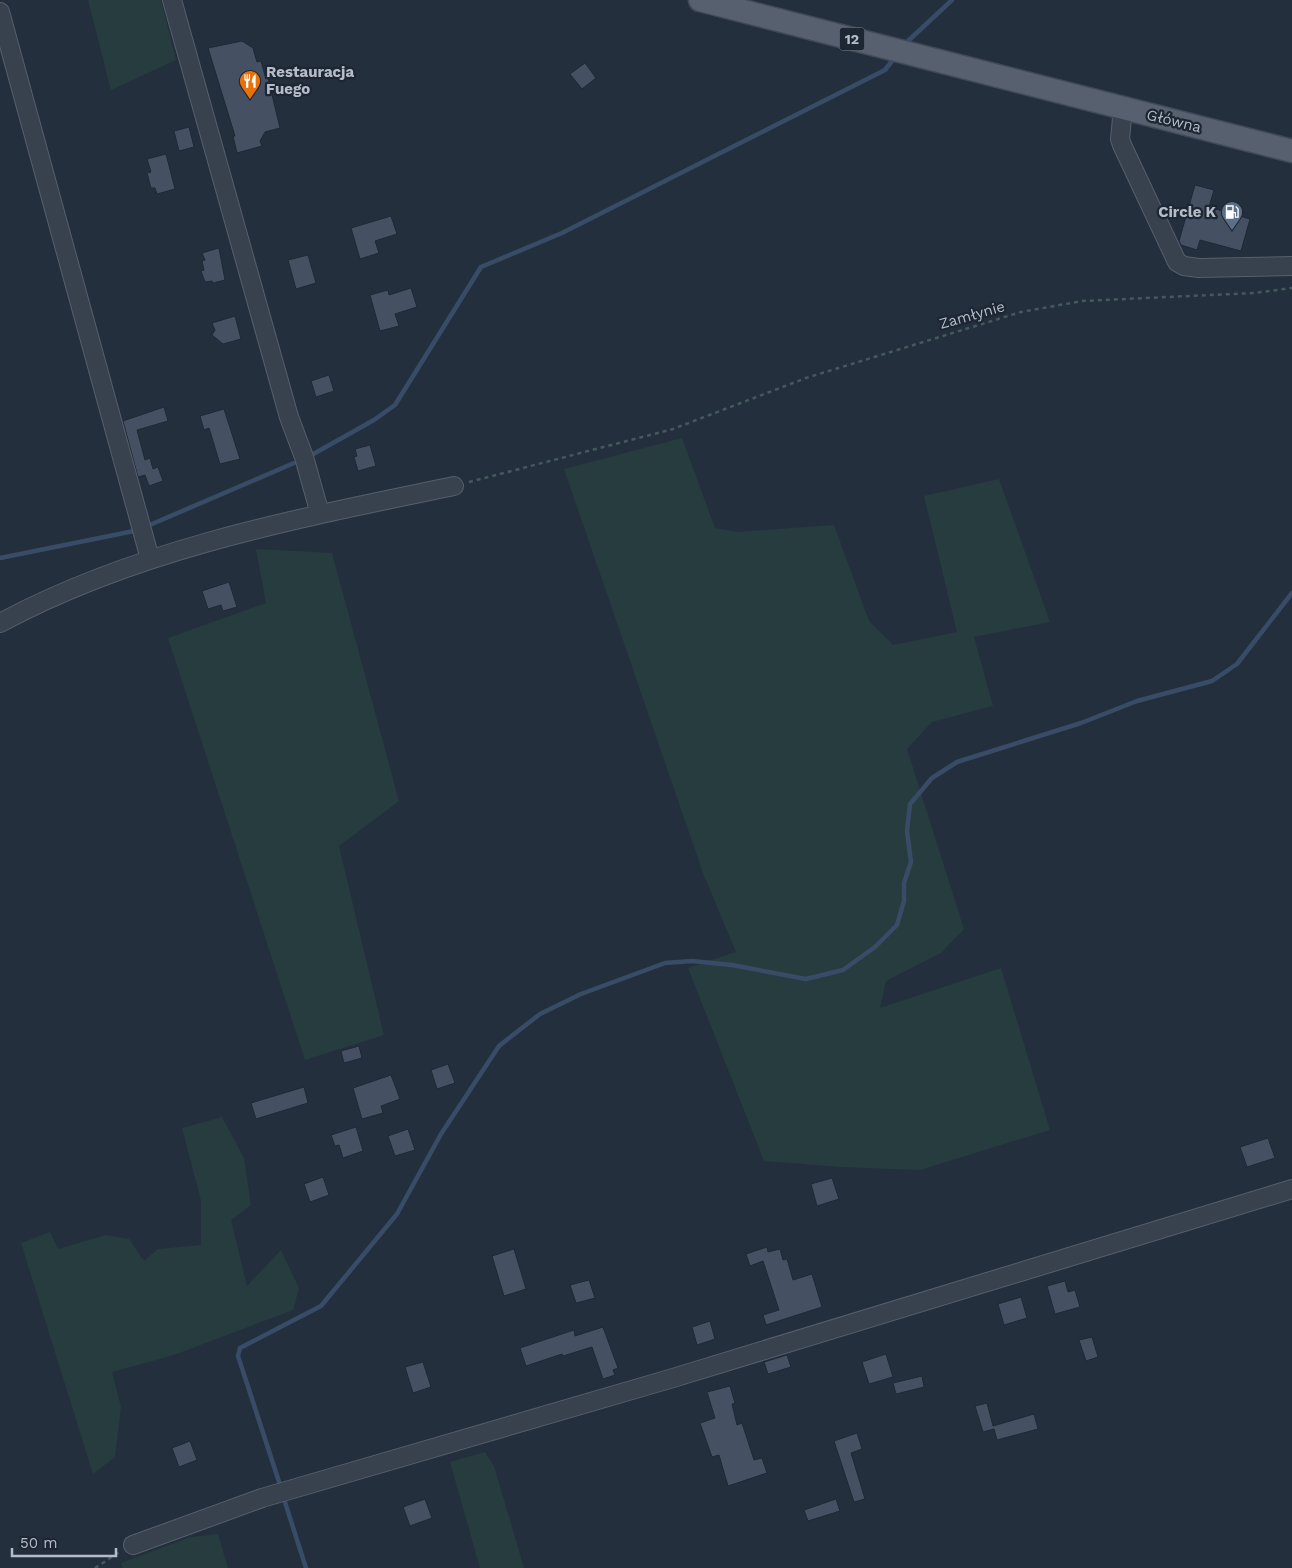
<svg xmlns="http://www.w3.org/2000/svg" width="1292" height="1568" font-family="'Work Sans',sans-serif">
<style>
.green{fill:#263c3f}
.lines{fill:none;stroke-linecap:round;stroke-linejoin:round}
.stream{stroke:#394c67;stroke-width:4.5}
.building{fill:#455162;stroke:#1f2835}
.minor-casing{stroke:#565f6c;stroke-width:20}
.major-casing{stroke:#414a57;stroke-width:25}
.path{stroke:#44595c;stroke-width:2.5;stroke-dasharray:4 4;stroke-linecap:butt}
.minor{stroke:#38414e;stroke-width:18}
.major{stroke:#56606e;stroke-width:22}
.labels{text-anchor:middle;dominant-baseline:central;stroke-width:4.5;stroke-linejoin:round;paint-order:stroke}
.shield{fill:#1d2633;stroke:#878f9c;stroke-width:1}
.shield-label{font-size:14px;font-weight:bold;fill:#b4bcc9}
.poi-label{font-size:15px;font-weight:bold;fill:#b4bcc9;stroke:#1d2633;text-anchor:start}
.street-label{font-size:15px;fill:#b4bcc9;stroke:#1d2633}
</style>
<rect width="100%" height="100%" fill="#242f3e"/>
<path class="green" d="M88,0h73l15,60 -65,30z
M682,438l33,90 23,4 96,-7 35,96 24,24 64,-13 -33,-136 75,-17 51,143 -76,15 19,69 -61,16 -25,27 57,180 -23,24 -55,28 -6,27 121,-40 49,162 -130,40 -79,-3 -77,-6 -76,-193 48,-16 -33,-79 -139,-404z
M256,549l76,4 67,248 -60,45 45,189 -79,25 -137,-422 98,-35z
M222,1117l22,41 7,47 -20,15 16,66 34,-36 18,38 -6,22 -119,45 -62,17 9,35 -6,50 -22,17 -72,-231 29,-11 8,17 48,-14 23,4 15,22 14,-12 43,-4v-44l-19,-73z
M485,1452l9,14 30,102h-44l-30,-106z
M218,1534l10,34h-105l-2,-5 70,-26z"/>
<g class="lines">
<path class="stream" d="M908,41l44,-41
M308,457l66,-37 21,-15 86,-138 81,-34 323,-163 7,-9
M152,524l142,-61
M0,558l134,-27
M281,1488l-43,-132 2,-8 81,-42 76,-92 44,-80 58,-88 41,-32 41,-20 84,-31 27,-2 40,4 74,14 37,-9 32,-23 22,-22 7,-24v-18l7,-21 -4,-31 3,-27 22,-26 25,-16 124,-39 56,-22 75,-20 25,-17 55,-71
M283,1496l23,72"/>
</g>
<path class="building" d="M242,41l11,7 4,14 4,-1 5,18 2,-1 12,50 -15,4 -5,9 2,5 -25,7 -4,-17h2l-27,-88z
M585,63l11,15 -14,11 -12,-15z
M189,127l5,20 -15,4 -5,-20z
M166,154l9,35 -18,5 -2,-6h-4l-4,-15 4,-1 -4,-13z
M1195,185l19,5 -5,17 41,12 -9,32 -41,-11 -3,10 -16,-5 -2,-4z
M391,216l6,18 -22,7 4,12 -19,6 -9,-31z
M219,248l6,32 -12,3 -1,-2 -7,1 -4,-11 3,-1 -2,-9 3,-1 -3,-7z
M308,255l8,28 -20,6 -8,-29z
M411,288l6,19 -22,7 4,12 -19,5 -10,-36 18,-5 1,5z
M235,316l6,23 -18,5 -11,-9 3,-5 -3,-7z
M329,375l5,16 -18,6 -5,-16z
M164,407l4,14 -31,9 8,30 5,-2 3,11 5,-2 5,14 -14,5 -4,-11 -7,2 -15,-56z
M224,409l16,50 -20,5 -11,-36 -5,2 -4,-14z
M370,445l6,21 -18,5 -4,-14 3,-1 -2,-7z
M229,582l8,25 -14,4 -2,-6 -13,4 -6,-18z
M359,1046l3,12 -18,5 -3,-12z
M448,1064l7,19 -18,6 -6,-19z
M391,1075l9,24 -19,7 2,7 -21,6 -9,-31z
M304,1087l4,16 -52,16 -5,-16z
M356,1127l7,24 -20,7 -4,-13 -4,1 -4,-11z
M408,1129l7,21 -20,6 -7,-20z
M1268,1138l7,20 -28,9 -7,-20z
M323,1177l6,18 -19,7 -6,-18z
M832,1178l7,21 -22,7 -6,-22z
M767,1247l1,5 12,-3 3,11 4,-1 6,21 19,-6 10,33 -56,18 -3,-10 16,-5 -16,-49 -13,5 -4,-12z
M514,1249l12,40 -22,7 -12,-40z
M589,1280l6,18 -19,5 -6,-18z
M1065,1281l3,11 7,-2 5,17 -25,7 -8,-28z
M1021,1297l6,21 -23,7 -6,-21z
M710,1321l5,18 -18,6 -5,-18z
M603,1327l15,41 -5,2 2,5 -12,4 -11,-32 -29,9 -1,-2 -36,12 -6,-18 54,-18 1,6z
M1092,1337l6,20 -12,4 -7,-21z
M886,1354l7,23 -24,7 -7,-22z
M787,1355l4,12 -23,7 -4,-12z
M423,1362l8,25 -18,6 -8,-26z
M922,1376l2,11 -28,7 -3,-11z
M730,1386l5,17 -3,1 5,21 5,-2 12,37 8,-2 5,15 -39,13 -9,-31 -7,2 -12,-34 15,-5 -8,-26z
M987,1403l6,23 41,-12 4,15 -41,11 -3,-11 -11,3 -8,-26z
M857,1433l5,16 -11,4 14,46 -11,3 -20,-61z
M190,1441l7,19 -18,7 -7,-19z
M425,1499l7,19 -22,8 -7,-19z
M836,1499l4,12 -32,10 -4,-11z"/>
<g class="lines">
<g class="minor-casing">
<path id="minor" d="M172,0l117,417 15,40 16,57
M0,12l150,547
M1123,108l-3,31 2,6 55,117 7,4 15,2 93,-2
M0,623c139,-75 300,-105 454,-137
M133,1545l129,-47 411,-120 619,-189"/>
</g>
<g class="major-casing">
<path id="major" d="M700,0l592,151"/>
</g>
<path class="path" d="M469,482l204,-53 133,-51 215,-66 61,-11 172,-8 38,-5
M95,1568l26,-17"/>
<use href="#minor" class="minor"/>
<use href="#major" class="major"/>
</g>
<defs>
<g id="restaurant-pin" transform="scale(1.125)"><path d="M0 17L-7.5 6A9.5 9.5 0 1 1 7.5 6Z" fill="#e8710a" stroke="#1d2633"/><path d="M-5-6h1v4h1v-4h1v4h1v-4h1v5L-1.5 .5V6h-2V.5L-5-1ZM5-6V6H3V1.5H1.5Q1.5-4 5-6Z" fill="#fff"/></g>
<g id="fuel-pin" transform="scale(1.125)"><path d="M0 17L-7.5 6A9.5 9.5 0 1 1 7.5 6Z" fill="#5c6f8a" stroke="#1d2633"/><path d="M-5.5-6h7V0h2V4h1.3V-2.5L3-4.5l.8-.8L6-3V5H2.5V1h-1V6h-7ZM-4.2-4.7v3.2H.2V-4.7Z" fill="#fff"/></g>
</defs>
<g fill-rule="evenodd">
<use href="#restaurant-pin" x="250" y="81"/>
<use href="#fuel-pin" x="1232" y="212"/>
</g>
<g class="labels">
<rect class="shield" x="839.5" y="27.5" width="25" height="23" rx="4"/>
<g class="shield-label">
<text x="852" y="39">12</text>
</g>
<g class="poi-label">
<text x="266" y="72">Restauracja<tspan x="266" dy="17">Fuego</tspan></text>
<text x="1216" y="212" text-anchor="end">Circle K</text>
</g>
<g class="street-label">
<text transform="translate(1174 121) rotate(14)">Główna</text>
<text transform="translate(972 315) rotate(-16)">Zamłynie</text>
</g>
</g>
<path d="M12 1548v8h104v-8" fill="none" stroke="#b4bcc9" stroke-width="2.5"/>
<text x="20" y="1548" font-size="15" fill="#b4bcc9" stroke="#1d2633" stroke-width="4" paint-order="stroke">50 m</text>
</svg>
